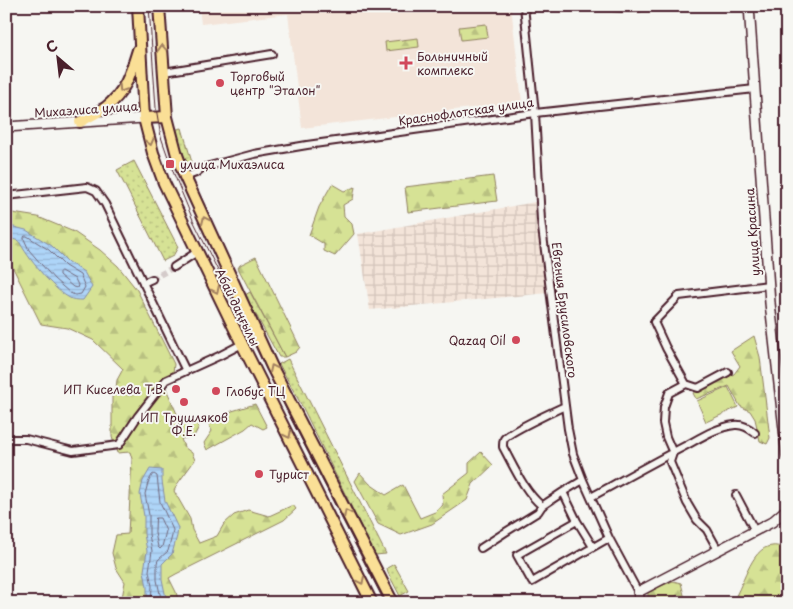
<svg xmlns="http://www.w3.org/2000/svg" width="793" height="609" font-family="'Playpen Sans',sans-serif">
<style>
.built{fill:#f3e4d9}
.industrial{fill:url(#industrial-grid)}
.green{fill:url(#green-dots);stroke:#908060}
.forest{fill:url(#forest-firs);stroke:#908060}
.pitch{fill:#d6e295;stroke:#908060}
.water{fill:url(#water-rules);stroke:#868ca6}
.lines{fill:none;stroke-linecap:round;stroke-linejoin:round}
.shore{stroke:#72687d;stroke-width:1}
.street-tunnel{stroke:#d4cbca;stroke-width:6;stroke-dasharray:6 3;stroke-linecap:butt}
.street-casing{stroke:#4a1f2b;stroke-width:10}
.secondary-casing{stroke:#4a1f2b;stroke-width:12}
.primary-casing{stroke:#4a1f2b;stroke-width:14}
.street{stroke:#f6f6f2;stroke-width:6}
.secondary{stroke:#f6f6f2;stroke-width:9}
.primary{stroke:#fadf96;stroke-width:10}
.tram{stroke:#4a1f2b;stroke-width:1}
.oneway{stroke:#a27f60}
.poi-dot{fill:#d1495b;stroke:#f6f6f2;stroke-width:2}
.labels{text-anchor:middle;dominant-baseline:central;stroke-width:4;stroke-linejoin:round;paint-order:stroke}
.poi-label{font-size:12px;fill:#4a1f2b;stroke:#f6f6f2;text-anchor:start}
.street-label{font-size:12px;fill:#4a1f2b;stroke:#f6f6f2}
</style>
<defs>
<pattern id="industrial-grid" width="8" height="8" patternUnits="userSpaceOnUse" patternTransform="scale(1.25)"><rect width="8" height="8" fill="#f3e4d9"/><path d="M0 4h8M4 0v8" fill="none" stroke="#d2c3ba"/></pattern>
<pattern id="green-dots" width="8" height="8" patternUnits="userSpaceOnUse" patternTransform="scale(1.25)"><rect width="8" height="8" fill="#d6e295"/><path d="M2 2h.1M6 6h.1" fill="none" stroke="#b9c181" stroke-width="1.8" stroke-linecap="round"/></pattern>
<pattern id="forest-firs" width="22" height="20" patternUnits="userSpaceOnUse" patternTransform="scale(1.25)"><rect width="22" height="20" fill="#d6e295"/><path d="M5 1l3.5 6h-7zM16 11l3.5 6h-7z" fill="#b9c181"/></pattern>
<pattern id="water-rules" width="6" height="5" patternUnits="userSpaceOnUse" patternTransform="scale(1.25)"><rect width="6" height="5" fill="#aed5f8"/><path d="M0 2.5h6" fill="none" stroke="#97b6d5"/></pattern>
</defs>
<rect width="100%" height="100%" fill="#f6f6f2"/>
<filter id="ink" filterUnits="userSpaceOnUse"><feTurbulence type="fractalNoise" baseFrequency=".02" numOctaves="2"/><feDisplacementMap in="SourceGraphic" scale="10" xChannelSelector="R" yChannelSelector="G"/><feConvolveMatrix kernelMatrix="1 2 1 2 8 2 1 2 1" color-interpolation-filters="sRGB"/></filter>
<g filter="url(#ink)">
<path class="built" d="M199,6h312l11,96 -220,26 -14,-114 -87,10z"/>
<path class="industrial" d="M535,202l13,91 -178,17 -12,-76z"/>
<path class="green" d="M182,128l11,38 -10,-2 -10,-34z
M134,161l44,86 -5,9 -10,5 -46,-91z
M250,292l35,65h-6l-34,-62z
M288,359l98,195 -11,1 -72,-147 -24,-44z
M394,564l15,27 -9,5 -12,-23 -1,-5z"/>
<path class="forest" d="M486,24l2,13 -27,3 -2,-13z
M418,38l1,9 -33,4 -1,-9z
M493,176l4,25 -89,11 -3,-25z
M332,184l12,7 11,-4 -2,12 -10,6 1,11 8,8 2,10 -19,22 -11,-5v-7l-15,-9 10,-28z
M6,212l32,5 36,15 26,18 18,16 19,24 37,74 -1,9 -8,13 12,28 17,8 5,5 -5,9 -13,3 3,8 8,6 3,7 -17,23 -4,8 16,28 2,11 7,13 18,-7 7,-12 10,-9 14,-5 21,6 24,-11 3,4 -12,11 -108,54 -7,4 7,14 3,11h-58l4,-21 -9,-14 -4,-15 4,-18 12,-1 4,-75 -2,-7 -13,1 -5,-16v-40l4,-9 1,-8 6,-11 -30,-29 -26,-12 -26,-4 -35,-70z
M256,257l44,90 -4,5 -11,5 -47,-89 2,-3z
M754,336l6,21 10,81 -3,6 -7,-3 -5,-22 -5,-8 -10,-5 -11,-20 -33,13 -3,-6 41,-19 6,-8 -9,-15z
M255,404l12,23 -4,2 -11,-6 -7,6 -38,21 -3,-7 8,-12 -3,-6 23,-14z
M481,452l12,13 -20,19 -6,16 -35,24 -31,11 -23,-11 -23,-43 5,-8 10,11 16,11 17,-10 17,33 15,-6 8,-7 -1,-11 27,-21v-10z
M787,541v62h-56c12,-13 19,-56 41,-57 3,-1 8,1 12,1z
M673,581l8,2 5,20h-3l-5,-8 -10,5 -20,-2v-5l8,-5z"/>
<path class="pitch" d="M728,387l10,20 -32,15 -9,-21z"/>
<path class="water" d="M6,225l20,5 26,16 16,16 16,10 8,15 -9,13c-6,0 -11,0 -15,-3 -16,-9 -41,-40 -49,-56l-13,-4z
M150,469l12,1v11l3,20 13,27 -1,8 -5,18 -10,10v15l5,24h-20v-16l-3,-16 3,-20 -3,-17v-18l-4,-22 3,-13z"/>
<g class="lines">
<path class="shore" d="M25,236h2l22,14 16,16 15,9 5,12 -4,7 -6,1 -5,-2 -16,-14 -25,-29 -5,-11z
M61,271l14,8 3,6 -1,3 -4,-1 -14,-12v-2z
M156,518h4l6,13 -4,16 -2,2 -2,-2 -3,-14z
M151,603l1,-17 -3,-15 3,-20 -3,-17v-19l-4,-21 3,-11 4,-8 2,-1 3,2 3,26 13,28 -1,6 -4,15 -10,9 -1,3v17l5,23"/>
<path class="street-tunnel" d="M152,279l22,-12"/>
<g class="street-casing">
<path id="street" d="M524,6l11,107 6,107 27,209 5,25 10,26 26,58 29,54
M592,6l39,2 23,-2
M164,72l108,-18
M185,177l11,-4 6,-5 52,-14 53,-9 228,-32 220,-24
M6,196l81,-9 9,4 9,13 81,167
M174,267l23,-15
M143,283l9,-4
M686,384l-20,-36 -12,-26 25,-26 90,-11
M6,439h20l47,12 46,-6 19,-29 28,-36 53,-24 23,-12
M563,492l20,-12
M736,495l19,36
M591,497c31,-17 63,-35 94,-51 15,-8 32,-19 50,-21 8,-1 14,3 20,8
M542,506c-18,-15 -28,-39 -39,-59 0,-2 0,-6 1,-8 5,-7 50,-28 61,-33
M577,521l-60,34 15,27 77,-44
M481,548l23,-15 34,-21 4,-6 21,-14 14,29 16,26
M718,550l-11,-20 -10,-10 -10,-17 -17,-41 3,-9 -7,-16 -3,-14 1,-16 5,-14 17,-9 12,4 30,-16"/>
</g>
<g class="secondary-casing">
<path id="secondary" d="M749,6l21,297 17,153
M6,127l138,-9
M640,603l-2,-11 134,-70 15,-13"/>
</g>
<g class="primary-casing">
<path id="primary" d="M138,6l6,112 9,35 11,30 78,161 130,259
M159,6l8,111 10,38 8,22 87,190 121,236
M144,118l23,-1
M80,122c8,-5 17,-9 25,-14 20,-15 26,-35 33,-58"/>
</g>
<use href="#street" class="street"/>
<use href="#secondary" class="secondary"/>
<use href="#primary" class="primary"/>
<path class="tram" d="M149,6l7,102 5,29 13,37 19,46 96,195 96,188"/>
</g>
<defs><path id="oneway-chevron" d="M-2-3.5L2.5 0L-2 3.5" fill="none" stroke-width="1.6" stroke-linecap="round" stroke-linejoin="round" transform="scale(1.25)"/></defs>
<g class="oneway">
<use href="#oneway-chevron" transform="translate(162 48) rotate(-94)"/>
<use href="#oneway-chevron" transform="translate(122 89) rotate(123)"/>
<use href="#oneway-chevron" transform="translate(150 142) rotate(76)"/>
<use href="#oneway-chevron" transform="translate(205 220) rotate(-115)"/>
<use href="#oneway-chevron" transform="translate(216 290) rotate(64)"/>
<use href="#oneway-chevron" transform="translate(273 368) rotate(-116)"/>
<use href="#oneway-chevron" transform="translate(288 435) rotate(63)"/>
<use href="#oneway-chevron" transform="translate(347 513) rotate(-117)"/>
<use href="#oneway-chevron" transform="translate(361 581) rotate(64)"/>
</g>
</g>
<g class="poi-dot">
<path d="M403.5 55.5h5v5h5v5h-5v5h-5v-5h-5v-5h5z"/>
<circle cx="220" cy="83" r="5"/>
<rect x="165" y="159" width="10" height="10" rx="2.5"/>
<circle cx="516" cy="340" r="5"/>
<circle cx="176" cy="389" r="5"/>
<circle cx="216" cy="391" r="5"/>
<circle cx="184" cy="402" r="5"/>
<circle cx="259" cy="474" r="5"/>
</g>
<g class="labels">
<g class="poi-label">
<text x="417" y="56">Больничный<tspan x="417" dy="14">комплекс</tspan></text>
<text x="230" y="76">Торговый<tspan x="230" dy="14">центр "Эталон"</tspan></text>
<text x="180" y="164">улица Михаэлиса</text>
<text x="506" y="340" text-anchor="end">Qazaq Oil</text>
<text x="166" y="389" text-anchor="end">ИП Киселева Т.В.</text>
<text x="226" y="391">Глобус ТЦ</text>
<text x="184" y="417" text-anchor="middle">ИП Трушляков<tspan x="184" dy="14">Ф.Е.</tspan></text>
<text x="269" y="474">Турист</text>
</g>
<g class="street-label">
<text transform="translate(86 109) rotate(-4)">Михаэлиса улица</text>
<text transform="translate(466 111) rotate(-8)">Краснофлотская улица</text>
<text transform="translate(752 232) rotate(-94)">улица Красина</text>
<text transform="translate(238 307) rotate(64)">Абай даңғылы</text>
<text transform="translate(565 310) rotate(83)">Евгения Брусиловского</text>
</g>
</g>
<rect width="793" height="609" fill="none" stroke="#f6f6f2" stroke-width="25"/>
<rect x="12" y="12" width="768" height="584" fill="none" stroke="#4a1f2b" stroke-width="2" filter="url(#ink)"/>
<g transform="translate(58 58) rotate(332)" stroke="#f6f6f2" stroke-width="4" paint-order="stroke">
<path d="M0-4L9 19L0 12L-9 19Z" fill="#4a1f2b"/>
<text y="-8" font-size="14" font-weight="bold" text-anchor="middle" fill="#4a1f2b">С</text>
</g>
</svg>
